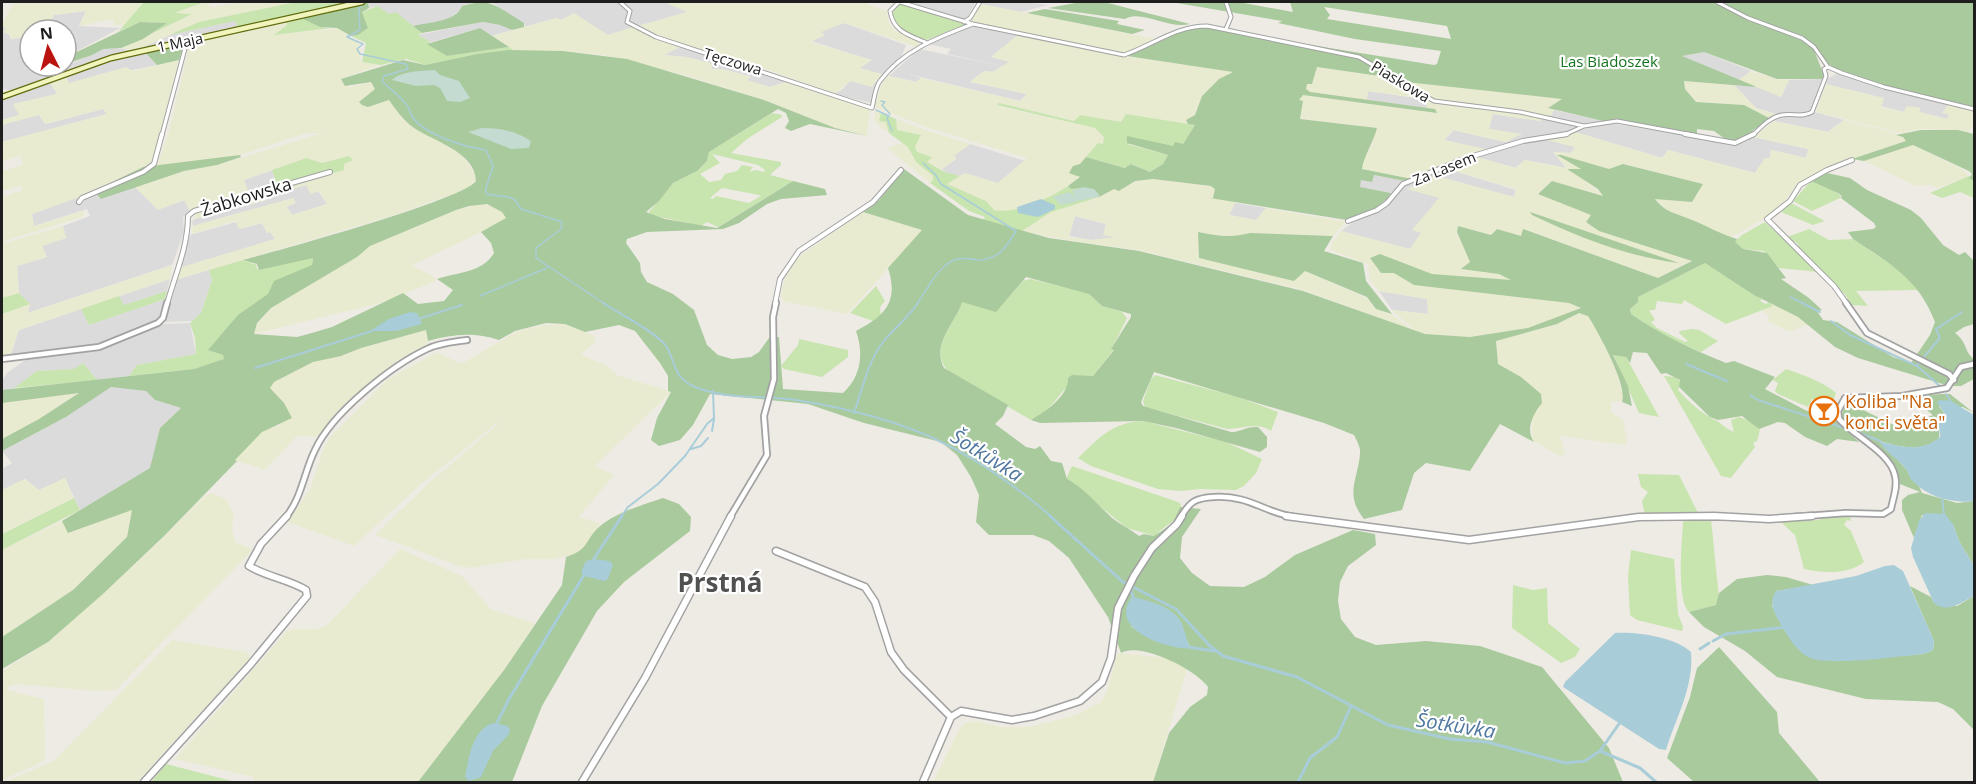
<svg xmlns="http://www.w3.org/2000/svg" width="1976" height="784" font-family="'Open Sans',sans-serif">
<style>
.residential{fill:#dcdbdb}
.farmland{fill:#e9ebd1;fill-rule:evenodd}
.grass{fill:#c8e4af;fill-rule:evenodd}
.forest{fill:#a9ca9d;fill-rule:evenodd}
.wetland{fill:#c3dbd0}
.water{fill:#a9cdd8}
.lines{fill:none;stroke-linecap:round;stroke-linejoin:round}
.stream-far2{stroke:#a9cdd8;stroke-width:1.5}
.stream-far1{stroke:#a9cdd8;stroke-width:2}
.stream{stroke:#a9cdd8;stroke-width:3}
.street-far3-casing{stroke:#a2a2a2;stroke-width:5}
.street-far2-casing{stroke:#a2a2a2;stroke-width:6}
.street-far1-casing{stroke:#a2a2a2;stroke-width:8}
.street-casing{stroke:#a2a2a2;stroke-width:9}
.secondary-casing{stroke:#616c0e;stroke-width:7}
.street-far3{stroke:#fff;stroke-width:3}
.street-far2{stroke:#fff;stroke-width:4}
.street-far1{stroke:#fff;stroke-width:4.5}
.street{stroke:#fff;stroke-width:6}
.secondary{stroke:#f1f4bd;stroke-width:4.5}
.labels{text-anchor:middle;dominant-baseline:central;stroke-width:4.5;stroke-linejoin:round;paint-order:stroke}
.far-street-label{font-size:15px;fill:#1e1e1e;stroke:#fff}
.far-park-label{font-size:15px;fill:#14731e;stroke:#fff}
.street-label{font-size:18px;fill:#1e1e1e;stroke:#fff}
.food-label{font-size:18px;fill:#c56008;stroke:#fff;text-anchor:start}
.water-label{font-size:20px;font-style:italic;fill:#4f769f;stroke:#fff}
.near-quarter-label{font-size:26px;font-weight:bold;fill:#515151;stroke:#fff}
</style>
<rect width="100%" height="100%" fill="#eeebe5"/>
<path class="residential" d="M368,2h111l-17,4 -2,4 -13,10 -34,6 -17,-13 -7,1 -11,-8 -9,2z
M492,2h125l12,9 -3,10 8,6 -26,8 -38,-18 -10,3 -4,-2 -32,9 1,-3 -18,-9z
M622,2h43l23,10 -50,14 -9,-6 3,-10z
M906,2h70l-10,17 -3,1z
M981,2h42l25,3 -27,7 -41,-8z
M86,11l-7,15 41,2 -54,29v-27h-20l8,-15z
M236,20l2,8 -94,23 13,14 -88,18 -3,-7 -9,18 -43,10 6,11 -18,5v-22l16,-7 -16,-2v-63l4,1 5,12 19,-3v30h36l37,-17 13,-1 19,3 34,-16z
M483,22l17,3 12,5 -20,6 -12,-8 -49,14 -14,-7z
M844,23l62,22 -5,13 -23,21 -7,24 -36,-9 9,-6 15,-20 12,-8 -60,-19 13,-6 -4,-3z
M975,26l44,8 -27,23 18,4 -7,5 -56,-12 4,-5 -27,-6z
M680,47l22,6 86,28 -18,6 -24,-7 4,-4 -28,-7h-12l3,-5 -27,-7 -23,-2z
M919,49l83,17 -9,6 -9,-1 -14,11 57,12 -7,7 -112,-27 13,4 -4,4 -28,-6z
M1704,52l47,19 -12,9 -59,-24z
M1837,73l36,12 76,19 -6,8 7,2 -3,5 -28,-7 1,-3 -16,3 -23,-6 2,-4 -57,-18 2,-5z
M1822,79l-12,31 -8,5 -26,-1 -20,-6 -22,-23 23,2 24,10 8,-17z
M1367,91l56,8 4,1v8l-60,-8z
M103,109l4,5 -105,28v-18l37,-9 7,9z
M1554,110l49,11 -26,3 -27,-7z
M1815,112l29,8 -16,12 -54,-11 7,-5 25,1z
M1493,114l47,7 3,-3 34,9 -13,6 -45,7 -30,10 -45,-10 10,-10 51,12 16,-8 -33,-5z
M1610,123l119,20h14l10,-6 56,12 -3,9 -35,-8 -1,8h-5l-10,15 -87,-23 -5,8 -88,-26 23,-8z
M1544,139l31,8 -4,6 -18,-1 14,16 -42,-8 -9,8 -39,-11 46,-15z
M970,144l55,17 -27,22 -32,-9 -6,2 -15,-4 -3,-3 14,-10 -3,-3z
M1448,169l68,21 -2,7 -78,-21 -27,12 31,10 -27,32 9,2 -12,17 -69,-18 11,-8 34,-16 16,-19 7,-5z
M272,170l4,16 -36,11 4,-17z
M1374,175l31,6 -14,12 -31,-6 1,-7z
M306,185l12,6 9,13 -35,11 -6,-8 9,-4 -2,-5 -100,28 -1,-5 3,-2 71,-19 -1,-4z
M135,187l23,22 27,-9 5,11 -7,6 1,15 -12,33 -145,48 3,-9 -11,-11 -2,-27 30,-9 -5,-11 24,-8 -3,-12 27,-10 -3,-7 -53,17 -2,-12 63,-23 6,8z
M1235,203l31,5 -10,12 -27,-5z
M1075,216l31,8 -1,4 10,10 -24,2 -22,-4z
M236,222l4,7 22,-6 5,10 3,-1 5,7 -96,29 11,-33z
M209,270l3,10 -11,33 -9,8 -29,1 12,-42z
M170,279l-3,12 -43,14 -5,-9z
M1379,291l48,8 2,15 -37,-4z
M165,299l-7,22 -53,23 -95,12 9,-26 62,-21 8,16z
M190,323l6,31 -59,11 -8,11 -32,4 -14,-17 -8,6 -38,2 -25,19h-10v-9l5,-8 21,-15 70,-7 64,-27z
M111,386l35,5 9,9 26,8 -21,20 -9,40 -71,42 -15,-32 -26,12 -14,-11 -23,11v-21l10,-6 -10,-12 64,-34z"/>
<path class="farmland" d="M41,2h103l-19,23h-12l1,-6 -35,7 7,-15 -32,4 -8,15h-16v6l-20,3 1,-4 -8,-3 3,-4 -4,-2 8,-18 5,-5z
M205,2h9l-7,3 6,2 26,-5h57l-97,20 -64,29 -14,-3 69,-33 -18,-1z
M665,2h196l26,9 2,12 6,8 25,11 -3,5 -73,-24 -23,9 4,3 -14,7 61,18 -12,8 22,6 -10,13 -22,-6 -15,13 -78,-28 -79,-23 -40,-17 49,-14z
M980,4l47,9 127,26 -4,5 -29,10 -151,-32z
M574,13l34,22 26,-8 46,20 -16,8 22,2 27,7 -2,5h11l29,8 -4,3 23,7 18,-6 82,27 -3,28 -32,-8 -71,-28 -76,-24 -85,-21 -40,-4h-49l-22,-15 65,-18 4,2z
M288,20l-1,5 -12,10 62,-7 22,15 2,19 19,3 -37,13 6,9 22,-5 4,7 -5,5 -2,13 21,-7 16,21 57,34 14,20v6l-11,9 -74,26 -216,64 4,-12 96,-29 -5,-7 -3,1 -5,-10 -23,6 -3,-7 6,-3 -50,15 1,-8 100,-28 3,5 -10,3 6,9 35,-11 -8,-13 -8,3 -5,-9 -41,11 2,4 -72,19 -1,-5 4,-3 154,-51 -3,-4 -27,7 -16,-5 -62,22 5,13 -59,18 -6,-11 -26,10 -23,-23 49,-16 33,-6 106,-32 -19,1 -64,21 -23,4 -64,8 6,-6 9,-27 22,-90z
M1019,34l105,22 109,15 -3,4 -11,4 -17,17 -7,19 -9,5 2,4 -62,-10 -5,9 -41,-8 -5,6 -76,-18 -2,3 98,22 9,9 -1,7 -5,-1 -17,21 -12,8 12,5 -25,18 -47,16h-10l-9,-3 -4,-7 -40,-17 19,-11 33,10 29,-25 -98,-30 -52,-20 -2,-3 7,-22 7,-7 27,6 5,-4 99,23 7,-7 -57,-12 14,-11 9,1 16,-10 -18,-5z
M179,60l-25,100 -3,5 -47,23 -72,26 2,12 49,-15 1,4 -2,2 -80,25v-45l21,-7 -2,-4 -19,5 1,-20 20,-6 -3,-9 -18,5v-19l105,-28 -4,-5 -58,15 -6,-9 -37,10v-5l17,-5 -6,-11 44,-10 -7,-11 15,-7 4,7 57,-16 7,4z
M1316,67l77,11 15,8 15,13 -55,-8 -1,9 60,8 -1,-8 117,18 -3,3 -47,-7 -4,15 33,5 -17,8 -52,-12 -9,10 45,10 -28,8 -49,21 -50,-10 1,-8 10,-18 -18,-18 -55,-6 3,-17 -4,-1 4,-6 133,18 -1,-4 -126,-17 -3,-2 1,-6h5z
M1751,71l26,8 12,1 -8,17 -42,-17z
M1684,81l50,4 22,23 20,6 -7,4 -25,-13 -48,-3 -11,-13z
M1406,82l23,2 135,15 -15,8 6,2 -5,8 -38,-8 -81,-10z
M1826,84l58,14 -3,9 22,5 4,-6 14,2 -2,4 28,7 2,-5 -7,-1 7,-9 25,6v17h-3l-2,5 -12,-2 -37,-1 -19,4 -85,-21z
M875,110l6,3 -1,8 6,1 2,8 5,6 5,3 6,4 4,4 6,12 19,17v4l-3,3 -43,-35 16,-5 -5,-4 -5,-3 -5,-5 -5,-1 -9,-10z
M896,119l30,11 44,14 -16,12 3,2 -15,11 -15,-7 4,-6 -14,-4 -2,-6 5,-11 -23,-5z
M1844,120l48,12 11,5 4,4 -76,25 -33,17 -15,21 -18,14 -35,20 -13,-5 -26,-14 -21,-6 -16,-15 38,4 10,-18 -78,-20 -15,5 -51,-14 22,13 2,2 -12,-1 34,27 -52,-15 -13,13 112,42 57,16 -50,26 -134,-49 -2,7 -25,-7 -6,6 -33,-9 -1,7 13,29 -8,7 37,5 83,34 -54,20 -58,9 -45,-3 -10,-3 -23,-21 36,4 -1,-15 -48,-8 -9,-10 -2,-17 -38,-14 2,-7 9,-12 69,18 11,-16 -9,-3 27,-32 -32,-9 29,-13 78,21 2,-8 -68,-20 29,-12 38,11 10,-8 41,8 -13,-16 18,1 4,-6 -31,-8 31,-7 87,26 6,-8 87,23 10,-15h5l1,-8 35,8 2,-9 -55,-12 21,-16 54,11z
M1913,145l51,25 5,6 -31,12 -8,-3 -14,1 -52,-25z
M1153,179l58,7 4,3 -2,9 23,3 -7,14 27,5 10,-12 80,14 -13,14 -83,-3 -11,3h-21l-20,-4 1,26 28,6 78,7 62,27 9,11 16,5 20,16 -109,-40 -164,-40 -61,-8 -56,-11 29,-19 26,-9 16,-3 21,-11 5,1 16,-9zM1075,216l31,8 -3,11 12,2 -24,3 -22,-3z
M479,204l13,2 10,6 4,6 -1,3 -93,44 25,14 -4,3 -48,20 -131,32 3,-11 14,-15 86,-51 13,-11 86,-36z
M863,212l60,18 -76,84 -64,-13 -2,-5 4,-18 12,-20z
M63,226l3,12 -24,8 5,11 -30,9 2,27 -17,5v-54z
M172,265l-2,14 -151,51 -9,26 -8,1v-43l28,-10 -2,9z
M1774,305l24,12 10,7 -19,8 -21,-11 1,-5 -8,-6z
M1579,313l9,3 16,26 13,32 7,27 -13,1v10l12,8 4,21 -2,4 -65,-9 5,18 -5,2 -28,-16v-25l10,-12 -1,-9 -20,-16 -23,-14 -2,-23 61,-17z
M565,324l30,12v6l-14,13 25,10 11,10 54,17 -76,74 17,8 1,2 -34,41 21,6 -10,18 -10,12 -27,6h-27l-55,9 -12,-2 -84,-31 56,-54 65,-55 2,-2 -1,-1 -76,61 -67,62 -66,-24 22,-33 14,-42 6,-10 58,-58 49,-27 24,12 55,-32 28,-7z
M426,330l2,11 -6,10 -46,30 -55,56 -24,-1 -32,34 -31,-10 28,-29 18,-6 -11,-38 5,-5 39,-20 28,-6 20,-8z
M80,392l-41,27 -37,20v-36z
M65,478l9,20 -72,35v-43l23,-11 14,11z
M212,493l14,6 8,15 -2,14 3,14 16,7 -1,4 -134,137 -20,1 -82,-7 -6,3 -1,3 37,9 1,56 -1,5 -8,5 -34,15v-109l46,-29 86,-77 71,-69z
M132,509l-5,28 -54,53 -71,47v-87l60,-29 7,12z
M400,549l62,27 30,34 40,12 2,3 -30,45 -86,112h-164l-1,-5 -78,-18 111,-127 8,-3h24l8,-3z
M172,640l75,12 3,6 -113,124h-132l50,-22z
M1122,653l44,5 21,11 -34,113h-220l27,-54 6,-5 10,-2 25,6h28l47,-12 25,-13 6,-11 10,-37z"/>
<path class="grass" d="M144,2h61l-31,11 18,1 -41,20 15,-11 -26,-1 -22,10z
M296,2h59l-117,26 -3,-7 -66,14 30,-13z
M366,2h2l-66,16 18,9 11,1 -57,7 13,-10v-5l-97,24 3,-4z
M901,3l66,21 -41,16 -28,-11 -6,-13 3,-9z
M378,6l11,8 7,-2 26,21 -4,2 13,7 -3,1 19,13 62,-9 5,4 -37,3 -52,11 -19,-6 -25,6 -19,-3 4,-19 -15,-7 7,-1 10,-7 -6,-16z
M999,103l75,18 6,-6 41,7 5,-8 69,11 -12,19 -10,2 -46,-2 41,11 -5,9 -13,8 -18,-8 -6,4 -40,-11 12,-14 5,1 1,-7 -9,-9 -98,-23z
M772,113l10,2v2l-35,22 -16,14 50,9v3l-11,10 23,6 -75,46 -11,-5 -6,4 -50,-11 -2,-3 24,-29 24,-12 10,-10 2,-9zM712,154l46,11 7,5 -1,2 -9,-2 -6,2 4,-5 -11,-2 -5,6 -12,3 -4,6 -12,2 -9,-8 20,-11zM722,188l37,7 2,1 -12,7 -33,-7 -3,3 -3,-1z
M881,113l15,6 1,11 24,5 -6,11 2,6 15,5 -5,5 18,10 15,4 -13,8 39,17 8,9c20,5 58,-13 74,-24l3,3 12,-1 16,9 -48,15 -29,19 -39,-11 2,-3 -16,-6 -39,-28 3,-3v-4l-17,-14 -8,-15 -19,-14 -3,-11 -7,-1z
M349,156l4,4 -9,4v6l-66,18 -6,-18 34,-12 16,5z
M1969,176l5,5v17l-14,-6 -18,6 -12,-5z
M1811,181l21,8 10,8 -30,14 -19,-10z
M1791,203l34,18 -12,4 -32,-13z
M1765,222l53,50 -39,-4 -15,-17 -21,-2 -9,-7 8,-7z
M1809,229l20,11 24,-1 49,33 16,18 -62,1 12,15 -16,-1 -8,-12 -4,-1 -40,-42 -2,-6 -11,-7z
M313,257l-1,8 -74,51 -29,34 14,5 2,4 -31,10 -65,7 8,-11 59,-11 -1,-16 -5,-15 11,-10 11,-33 -3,-10 34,-10 14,5 -1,2 3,3z
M1705,263l57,36 -2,2 6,3 3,-2 4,4 -47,18 -42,-24 -2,4 -25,-3 -2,9h-6l6,10 -4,2 6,6 28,14 3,-1 -9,-8 1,-2 12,-2 7,1 19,11 -17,11 -37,-16 -33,-22 -1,-5 8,-12z
M1030,279l58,14 14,13 20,6 5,6 -15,30 2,1 -21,27c-21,-3 -33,21 -45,33 -5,5 -12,8 -17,11l-79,-46c-28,-22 3,-49 10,-73l34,10 27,-30z
M876,286l9,15 -5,6 1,10 -8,4 -23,-8z
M167,291l-2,8 -76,26 -8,-16 38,-13 5,9z
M19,293l11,11 -28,10v-16z
M799,339l49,11v7l-26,20 -38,-8 -3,-3 17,-21z
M1613,354l13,3 33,60 -20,-4z
M83,363l14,17 -83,8 23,-17 37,-2z
M1786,369c17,6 36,12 50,24l-5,13 -19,-7 -4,8 -30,-13 -3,-3 3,-8 -5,-3z
M1155,375l83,22 40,15 -7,19c-14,-10 -29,-2 -44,-2l-82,-22 -2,-6 8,-22z
M1664,376l11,1 6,5 -3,8c14,15 22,22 39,31 6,4 11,9 17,11l-3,-12 8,-3 11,4 10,9 -3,11 -4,2 2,4 -24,31 -10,-2z
M1143,421l83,21 36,17 -6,14 -12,13 -8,4 -36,-1 -19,2 -23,-2 -67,-23 -13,-8c22,-21 33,-35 65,-37z
M1072,466l106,36 3,2c-4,22 -15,18 -26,32l-28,-8 -61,-49z
M1638,474l41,1 19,38 -53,2 -3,-14 6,-9 -7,-5z
M74,498l6,12 -78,40v-16z
M1836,515l14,1 1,5 -4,-1 -3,5 7,6 13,31c-16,13 -41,11 -60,7l-9,-34 -15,-14 38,-1z
M1711,519l8,79 -3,7 -27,7c-13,-13 -7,-71 -6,-90l3,-3z
M1631,550l43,9 4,55 5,13 -1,4 -45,-11 -7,-5 -2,-39z
M1513,585l20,5 14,-2 1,35 32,26 -5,8 -14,6 -49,-35z
M166,764l70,18h-85z"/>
<path class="forest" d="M368,2l1,6 -7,4 6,16 -10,7 -7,1 -14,-8 -17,-1 -19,-9z
M479,2c15,-1 31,13 45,21v4l-12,3 -12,-5 -17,-3 -61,11 -9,-7c16,-4 43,-4 49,-20z
M1081,2h23l86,22c-20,6 -49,-15 -65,-5l-77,-11z
M1171,2h67l55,10 -3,-10h424l33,16 52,19 14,11 11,27 -2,4h-45l-73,-27 -22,4 75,31 -73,-6 1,8 11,13 48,3 25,13 -29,23h-12l-14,-10 -17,-2v7l-64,-13 -30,-2 -55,-13 14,-9 -156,-17 -10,-6 -3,2 -76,-11 -5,17h-5l-1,5 4,3 125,17 2,4 -134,-18 -4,5 4,1 -3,18 77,9c-3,13 -14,30 -15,41l50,10 -7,2 -31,-6 -2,7 -11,-2 -1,7 31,6 -4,6 -15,12 -25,9 -137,-22h3l2,-9 -4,-3 -58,-7 -18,2 -16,10 -5,-2 -15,8 -16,-9 -12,1 -3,-3 12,-9 -11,-4 4,-7 7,-2 6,-7 39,11 6,-4 19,8 13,-8 5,-9 -41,-12v-7l46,10 2,-4 8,2 12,-19 -7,-1 -2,-4 9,-5 7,-19 17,-17 14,-7 -106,-16 38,-22 31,-8 238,39 3,-1 4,-13 -86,-12 -77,-16 4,-2zM1324,7l123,19 4,13 -124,-20 3,-4z
M1720,2h254v106l-99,-25 -38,-13 -10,-7 -22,-24 -36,-13z
M1045,9l74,12 -2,3 28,6 -13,4 -105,-21z
M140,22l27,1 -24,16 -22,9 -18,1 -11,6 -26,9v-7z
M480,28l29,19 -62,9 -20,-12z
M184,44l-5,16 -22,5 -13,-14z
M509,50l54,1 64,8 137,41 71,28 32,8 -57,-12 -19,7 -6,-3 4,-7 -3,-8 -8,-4 -69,43 -2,9 -10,10 -24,12 -14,18 -13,11 19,7 52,9 76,-47 32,8 2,6 -46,4 -14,5 -28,19 -16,6 -76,3 -20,7 -1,4 14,20 1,9 6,10 26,12 21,16 13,35 11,10 14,4 19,-2 8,-5 10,-14 10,-1 4,52 60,4c18,-16 21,-39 13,-62 29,-15 43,-29 32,-63l34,-38 -59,-18 16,-12 25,-31 64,46 81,23 90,13 164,40 122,43 45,3 58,-9 53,-20 -12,-5 -155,-18 -20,-12h-13l-11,-15 10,-4 52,20 79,6 -12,-6 -38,-5 9,-7 -13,-30 1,-6 33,9 6,-6 24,7 2,-7 135,49 34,-17 -93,-30 -13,-9 5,-7 -53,-21 14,-13 51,15 -5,-7 -31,-20h14l-24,-14h4l48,14 14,-5 80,20 -11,18 -37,-3c11,14 21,14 37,21 15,6 28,14 45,19l-2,3 8,7 24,4 19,25 -5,1 28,19 13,12 -5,1 6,9 14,2 56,35 18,6 19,-28 5,-13c-16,-43 -46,-59 -82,-83l-5,-7 25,-3 3,-2 -2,-4 -33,-25 1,-2 -4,-3 -27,-12 16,-8 23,5 17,12 44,20 10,8 22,27 16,10 6,-3 9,9v63l-10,3 -9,6c13,10 9,19 19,26v20l-13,7h-12l-91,-28 -23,-11 -37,-30 -44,-22 -49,-32 -67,34v5l-8,7 1,5c30,21 61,35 95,49l8,-2 41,16 -10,12 40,21 30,11 24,21 -22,-3 -10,7 -22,-9 -20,-14 -7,-1 -19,7 -17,-13 -24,4 -8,-3 -31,-30 1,-7 -14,-7 -5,1 -14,-21 -14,-1 -3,11 -4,-6 -13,-2 15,31 4,20 -10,-4c6,-17 -24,-70 -34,-86l-9,-3 -22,11 -61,17 2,23 23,13 20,17 1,9c-9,11 -17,26 -8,39l-34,-18 -30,47 -44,-8 -12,10 -12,37 -38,9c-20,-25 -6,-39 -4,-65 1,-6 -3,-13 -6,-19l-30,-12 -170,-51 -13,30 2,4 88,26c10,0 16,-6 27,-5l9,10v10l-7,5 -84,-24 -33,-7 -103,2 -9,-3c14,-8 38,-24 37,-42l4,-3 21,1 21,-26 -3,-1 20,-32v-3l-29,-8 -13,-12 -63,-17 -30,35 -34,-10c-6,20 -31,42 -18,66l64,37 -5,11 -8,8 31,23 9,2 5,-3 11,15 11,2 5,16c17,9 31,26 45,39 9,7 18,11 27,18l5,-2 10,2 19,-13 7,-16 21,2 -19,28 -2,21 12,15 18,13 34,1 21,-10 30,-22 58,-25 22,4 1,11 -28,21 -8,16 -2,19 3,18 14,18 21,8 50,-4 54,5 62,21 67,81 14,34h-470l16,-49 21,-26 17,-12 1,-8c-11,-17 -68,-46 -87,-34l-13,-36 -39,-59 -20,-17 -16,-6h-44l-13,-13 3,-27 -8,-18 -14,-22 -16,-13 -77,-19 -56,-19 -98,-10 -17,31 -13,15 -21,6 -8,-6 6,-22 14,-26 -3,-1v-15l-8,-13 -25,-32 -16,-6 -34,7 -20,-8 -19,-1 -31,8 -16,9c-25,-8 -46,-6 -71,1l-2,-11 -65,18 -20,8 -28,6 -39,20 -4,6 14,15 8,15 -30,14 -27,28 2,1 -72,74 -61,58 -56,49 -46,27v-32l71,-47 54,-53 5,-27 -64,23 -6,-12 88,-53 10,-40 21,-20 -26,-8 -9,-9 -35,-4 -45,30 -64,34v-12l37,-20 40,-26 -77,10v-13l192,-21 30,-10 -1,-4 -15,-5 30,-35 30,-21 6,-13 38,-16 1,-7 -54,12 -2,-6 -14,-4c34,-9 220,-60 233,-79 -1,-31 -46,-40 -66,-56 -8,-7 -15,-16 -21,-25l-21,7 -6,-2 -3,-3 16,-13 -4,-7 -26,4 -4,-7 62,-19 22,5 52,-11zM487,204l15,8 4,6 -25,14 10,11 3,10c-12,20 -36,19 -57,26l16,11 -9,11 -26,3 -15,-11 -71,34 -20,6 -15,4 -43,-3 3,-11 14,-15 86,-51 13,-11 86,-36 13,-4zM1130,626l57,14 3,8 -40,-10z
M1921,130h37l16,4v47l-5,-3 3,-4 -3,-3 -56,-26 -49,16 -12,-2 54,-18 -3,-4 -7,-2z
M240,155l1,2 -24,8 -33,6 -83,28 -7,-8 49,-24z
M1530,212l149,51c-51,-6 -101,-26 -147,-48z
M1198,232c18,4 34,6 52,1l83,3 -9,15 39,12 3,18 26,33 -16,-5 -9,-12 -62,-26 -11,10 -95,-23z
M1940,394h10l24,19 -11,-6 -24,-1 7,10 -7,10v12c-17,15 -39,9 -59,3l27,29 4,8 8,8 3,7 35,10 17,-2v65l-15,-25 -6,-17 -31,-9 -8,23 -12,-28v-10l6,-5 12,-3 -20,-8c-3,-31 -44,-42 -59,-66l4,-14 8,1 51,25 5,-5 24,-10 -23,-18z
M663,498l16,6 12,13 -1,14 -66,51 -27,29 -55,95 -30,76h-94l86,-112 58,-85 4,-28c24,-8 18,-16 33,-30 17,-15 44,-22 64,-29z
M1767,575l19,2 27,8 -37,6 -4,15 15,28 55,26 82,-6 9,-4 1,-9 -24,-55 21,11 3,6 23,3 17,-10v134l-21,-21 -15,-7 -72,-3 -89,-22 -32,-26 -41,-24 -15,-15 27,-7 3,-12 18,-14z
M1719,647l58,65 2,21 41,49h-126l-27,-24 23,-61 7,-29z"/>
<path class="wetland" d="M435,70l5,5 19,6 11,17 -10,4 -13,-1 -7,-13 -6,-3 -18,1 -24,-6c9,-9 29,-9 43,-10z
M482,128c19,0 33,3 49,13l-2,7 -18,1 -43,-17z
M1083,187l11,2 6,7 -21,5 -3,-2 1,3 -16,3 -8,-8 17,-5 5,6 -3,-7z"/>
<path class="water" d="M1041,199l14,6v4l-17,8 -20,-4 -1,-6z
M410,312l7,1 5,11 -26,7h-26l19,-12z
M1940,400l11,1 23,14v86c-20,3 -47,-4 -61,-20 -4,-3 -4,-9 -7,-12 -8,-11 -20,-16 -27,-28 21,6 43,12 61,-4l-1,-12 7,-9 -9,-14z
M1925,513l20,1 8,10 6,17 15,25v30c-12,6 -27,18 -40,7l-21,-46 -2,-9 8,-27z
M594,559l15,2 4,3 -5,15 -4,2 -20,-5 -3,-4 5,-11z
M1894,565l9,6 31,70 -1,9 -9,4c-24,2 -97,13 -116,3 -13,-7 -22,-24 -29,-36 -6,-10 -10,-19 -3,-30l80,-15 29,-10z
M1132,597c15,3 39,9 48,23 5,9 6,19 10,28 -23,2 -83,-19 -58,-51z
M1615,633c20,-2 61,4 76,19 3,35 -15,66 -25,98l-7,-1 -96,-62 2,-5z
M493,723l15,3 2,4 -1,4 -16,17 -12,26 -12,4 -4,-4c4,-19 7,-47 28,-54z"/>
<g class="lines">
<path class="stream-far2" d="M362,4l-3,5 1,21 -13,7 16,7 -6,5 3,5 46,10 2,5 -24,7 -2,5c8,8 21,17 26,26 2,3 2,7 4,9 12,19 53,31 74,34l7,16 -7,22v6l23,3 6,3 6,9 41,13 -1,7 -25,19v10l69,46
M881,101l4,1 -3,3 8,9
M876,110l13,6 -2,2 5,13
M480,296l67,-28
M1790,297l15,7
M917,304c10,-14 22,-41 41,-45 5,-1 13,0 19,1 21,0 29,-12 39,-29l-75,-47 -6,-10 -12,-11"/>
<path class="stream-far1" d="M603,303c14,9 56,31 63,43 10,16 7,31 27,40 31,14 69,9 103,14 108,17 173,46 256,117
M1802,303l18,9
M418,319l44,-14
M1831,321l19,14 67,31
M1922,359l18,-21 -4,-9 26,-17
M1920,362l-3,4 25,22
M1686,364l41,17
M255,368l117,-37
M1946,394l6,9
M1750,395l8,5 83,27
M854,413c8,-22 14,-52 29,-71 11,-14 25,-24 35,-39
M712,431l2,-12
M1857,432l23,9
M691,449l10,-3 7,-8
M1942,497l2,18
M621,517l7,-10 30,-23 27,-28 22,-32 7,-6 -1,-27"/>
<path class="stream" d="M1050,516l73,66 53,27 34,37 13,10 74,21 91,48 62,14 37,3 78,21 20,-2 15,-10 21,-30
M593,560l29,-44
M1130,588l4,11
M1713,641l13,-7 60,-7
M1188,647l26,4
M1700,649l9,-6
M496,725l13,-26 75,-124
M1600,751l40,17 16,14
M1298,782l12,-24 27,-21 14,-31"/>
<g class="street-far3-casing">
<path id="street-far3" d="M620,2l10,9 -3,11 29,15 216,71c2,-8 3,-21 8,-27 23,-31 59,-44 93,-57
M899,2l-9,9c3,20 18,24 35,31
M900,2l73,22 151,31c29,-10 52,-29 83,-29l152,31 75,44 86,11 64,14 33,-5 76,14
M1226,2l5,15 -5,12
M1717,2l31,16 54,20 12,9 14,20 14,6 42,14 90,22
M964,22l6,-4 10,-16
M162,135l25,-94
M1564,135l20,-9
M1753,135c8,-8 17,-18 29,-20 11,-2 20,3 30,-3l14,-36 -2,-7 4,-2"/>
</g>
<g class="street-far2-casing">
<path id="street-far2" d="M1685,134l50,9 19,-9
M79,202l3,-4 61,-26 11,-8 8,-30
M1348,221l29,-11 10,-7 16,-19 60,-25 60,-18 44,-7
M167,304c8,-29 21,-57 21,-88l6,-5 136,-39
M775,304l5,-25 19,-28 74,-49 28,-32
M1847,304l-13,-18 -67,-67 23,-18 10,-16 27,-15 25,-10"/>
</g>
<g class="street-far1-casing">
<path id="street-far1" d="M1846,303l21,30 82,41 5,6
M2,359l97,-12 59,-24 5,-5 4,-15
M286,517c16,-20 18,-45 29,-67 17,-37 76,-84 112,-101 12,-6 27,-7 40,-9
M730,517l37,-62 -3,-39 10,-37 -1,-62 3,-14
M1181,517c9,-16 15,-19 33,-20 37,-2 50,16 81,20
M1638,517h96
M1793,517l53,-4 37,1 8,-5c2,-11 7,-22 4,-33 -4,-23 -41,-40 -56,-57l-1,-8 7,-13 57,-2 45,-8 14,-21 13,-3"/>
</g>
<g class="street-casing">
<path id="street" d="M1286,516l183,24 170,-23 75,-1 55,3 43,-3
M776,551l89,36 10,15 16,50 13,18 47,47
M144,782l106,-117 57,-69 -1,-6c-18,-11 -39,-13 -57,-24l12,-22 26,-28
M582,782l63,-104 86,-162
M923,782l28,-65 10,-6 51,9 22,-4 46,-15 22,-19 9,-24 7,-50 16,-32 18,-28 25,-24 5,-8"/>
</g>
<g class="secondary-casing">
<path id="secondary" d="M2,97l109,-39 251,-56"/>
</g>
<use href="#street-far3" class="street-far3"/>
<use href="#street-far2" class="street-far2"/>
<use href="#street-far1" class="street-far1"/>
<use href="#street" class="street"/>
<use href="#secondary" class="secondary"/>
</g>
<defs>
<g id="bar-ring" transform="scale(1.5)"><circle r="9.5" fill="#fff" stroke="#e8710a" stroke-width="1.5"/><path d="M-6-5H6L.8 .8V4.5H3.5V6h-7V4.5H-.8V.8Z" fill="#e8710a"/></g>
</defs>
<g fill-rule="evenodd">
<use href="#bar-ring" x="1824" y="411"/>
</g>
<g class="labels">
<g class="far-street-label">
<text transform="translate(180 42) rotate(-12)">1 Maja</text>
<text transform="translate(733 61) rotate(17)">Tęczowa</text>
<text transform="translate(1401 81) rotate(31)">Piaskowa</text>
<text transform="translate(1444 168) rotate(-22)">Za Lasem</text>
</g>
<g class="far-park-label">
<text x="1609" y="61">Las Biadoszek</text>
</g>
<g class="street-label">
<text transform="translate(246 196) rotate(-17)">Żabkowska</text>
</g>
<g class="food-label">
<text x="1845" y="401">Koliba "Na<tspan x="1845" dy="21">konci světa"</tspan></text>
</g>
<g class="water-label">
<text transform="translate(987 455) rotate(32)">Šotkůvka</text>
<text transform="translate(1456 725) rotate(9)">Šotkůvka</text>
</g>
<g class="near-quarter-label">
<text x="720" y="582">Prstná</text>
</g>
</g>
<rect width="1976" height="784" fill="none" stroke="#1e1e1e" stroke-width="6"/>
<g transform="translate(48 48) rotate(354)"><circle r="28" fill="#ffffff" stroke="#a5a5a5" stroke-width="1.5"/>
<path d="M0-4.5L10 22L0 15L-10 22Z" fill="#bb1310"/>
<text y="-9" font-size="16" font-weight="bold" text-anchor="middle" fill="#1e1e1e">N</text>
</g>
</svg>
